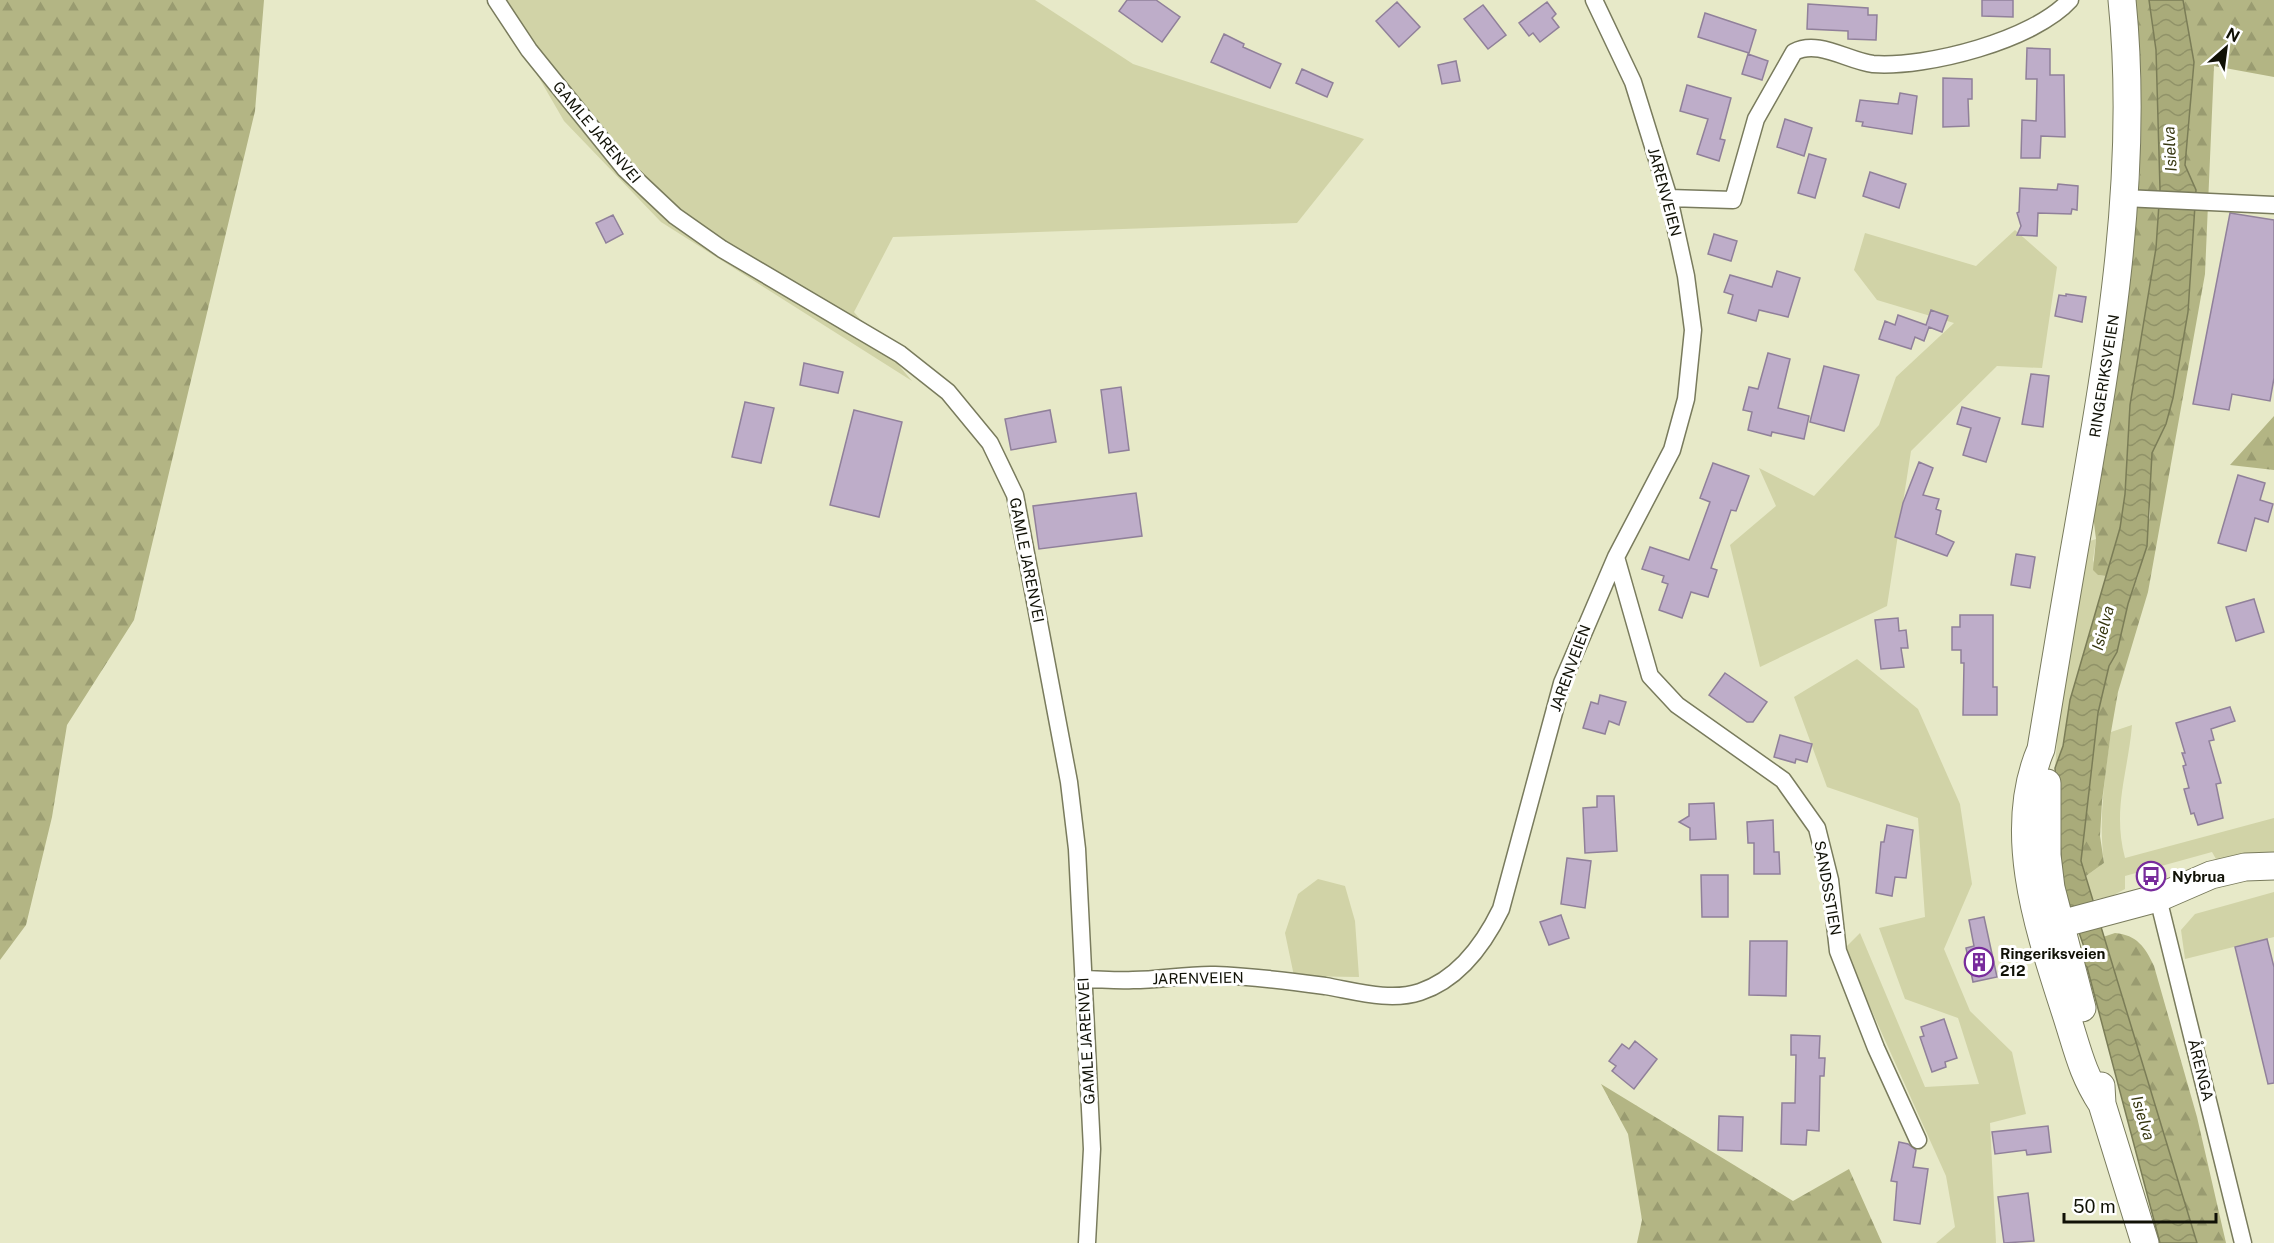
<svg xmlns="http://www.w3.org/2000/svg" width="2274" height="1243" font-family="'Public Sans',sans-serif">
<style>
.green{fill:#d1d3a7}
.forest{fill:url(#forest-firs)}
.water{fill:url(#water-waves);stroke:#7b7d57;stroke-width:1.5}
.building{fill:#beadc9;stroke:#90809a;stroke-width:1.5}
.lines{fill:none;stroke-linecap:round;stroke-linejoin:round}
.minor-casing{stroke:#797b5d;stroke-width:19}
.primary-casing{stroke:#797b5d;stroke-width:29}
.minor{stroke:#fff;stroke-width:16}
.primary{stroke:#fff;stroke-width:27}
.labels{text-anchor:middle;dominant-baseline:central;stroke-width:6;stroke-linejoin:round;paint-order:stroke}
.street-label{font-size:15px;fill:#101106;stroke:#fff}
.poi-label{font-size:15px;font-weight:bold;fill:#101106;stroke:#fff;text-anchor:start}
.water-label{font-size:16px;font-style:italic;fill:#373710;stroke:#fff}
</style>
<defs>
<pattern id="forest-firs" width="22" height="20" patternUnits="userSpaceOnUse" patternTransform="scale(1.5)"><rect width="22" height="20" fill="#b3b584"/><path d="M5 1l3.5 6h-7zM16 11l3.5 6h-7z" fill="#999b70"/></pattern>
<pattern id="water-waves" width="16" height="10" patternUnits="userSpaceOnUse" patternTransform="scale(1.5)"><rect width="16" height="10" fill="#a9ab7a"/><path d="M0 5q4-4 8 0t8 0" fill="none" stroke="#909268"/></pattern>
</defs>
<rect width="100%" height="100%" fill="#e7e9c8"/>
<path class="green" d="M494,0h541l98,64 231,75 -67,84 -404,14 -39,75 58,69 -251,-159 -97,-101z
M2015,230l42,37 -15,101 -45,-2 -86,85 -24,155 -127,61 -30,-122 46,-39 -17,-38 55,28 65,-71 17,-48 58,-54 -77,-23 -23,-30 11,-37 111,33z
M2096,539l-3,21 5,15 8,1 -36,124 -7,46 -8,22 4,-55 27,-166 4,-6z
M1857,659l61,50 42,95 12,80 -28,65 26,62 42,41 14,62 -36,9 6,120h-60l19,-16 -9,-51 -102,-227 16,-16 65,154 54,-3 -21,-66 -53,-19 -26,-71 46,-11 -7,-99 -91,-31 -33,-90z
M2132,725c-4,48 -20,84 -7,133l149,-40v35l-54,13 -8,-14 -87,24v13l-13,7 -20,4 -6,-24 18,-13c-6,-45 1,-87 7,-131z
M1318,879l27,7 10,35 4,56 -65,-1 -9,-43 13,-39z
M2274,892v45l-89,22 -4,-29 14,-16z"/>
<path class="forest" d="M0,0h264l-9,111 -121,509 -67,105 -15,92 -26,108 -26,35z
M2133,0h16l7,50 4,139 -4,59 -26,157 -5,89 -5,34 -14,48 -8,-1 -5,-5 3,-31 -3,-24 47,-340z
M2183,0h91v77l-60,-11 -9,208 -57,318 -30,100 -7,40 -9,69 -2,35 4,27 -18,13 -5,-15 17,-148 11,-47 8,-14 11,-48 10,-28 12,-60 -1,-42 3,-21 14,-29 7,-26 15,-86 8,-122 -11,-25 9,-103z
M2274,416v54l-44,-5z
M2115,933c22,2 30,14 39,33l43,151 29,126h-29l-94,-306z
M1601,1084l192,117 56,-32 33,74h-245l5,-23 -14,-86z"/>
<path class="water" d="M2149,0h34l11,62 -9,103 11,25 -8,122 -15,86 -7,26 -14,29 -5,93 -19,58 -11,48 -8,14 -11,47 -17,148 116,382h-37l-73,-276 -6,-5 3,-15 -21,-61 -8,-118 8,-22 7,-46 50,-172 5,-34 5,-89 26,-157 4,-59 -4,-139z"/>
<path class="building" d="M1127,0h29l24,17 -18,25 -43,-31z
M1982,0h31v17l-31,-1z
M1397,2l23,25 -21,20 -23,-26z
M1547,2l9,12 -4,4 7,9 -19,15 -7,-9 -4,3 -10,-13z
M1808,4l60,4v7h9l-1,25 -28,-1v-8l-41,-2z
M1483,5l23,30 -18,14 -24,-30z
M1705,13l51,17 -7,23 -51,-16z
M1224,34l20,10 -1,3 38,17 -11,24 -59,-26z
M2027,48l23,1v26h14l1,62 -24,-1 -1,22h-19l1,-38 14,1 1,-42h-11z
M1748,54l20,7 -6,19 -20,-6z
M1456,61l4,20 -18,3 -4,-19z
M1302,69l31,14 -6,14 -31,-14z
M1943,78l29,1v20h-4l1,27 -26,1z
M1687,85l44,13 -11,41 5,1 -6,21 -22,-7 11,-35 -28,-8z
M1900,93l17,3 -5,38 -50,-8 1,-4 -7,-1 4,-21 38,4z
M1785,119l27,9 -8,28 -27,-9z
M1809,154l17,5 -11,39 -17,-5z
M1870,172l36,12 -7,24 -36,-12z
M2058,184l20,2 -1,24 -5,-1 -1,5 -33,-1 -1,23 -20,-1 4,-9 -4,-13 2,-1 1,-24 37,2z
M2230,213l44,7v158l-4,23 -38,-7 -3,16 -36,-6z
M613,215l10,19 -17,9 -10,-20z
M1714,234l23,7 -6,20 -23,-7z
M1777,271l23,7 -12,39 -29,-7 -3,11 -28,-8 5,-18 -9,-3 6,-17 42,12z
M2066,294l20,3 -4,25 -27,-6 4,-21 7,1z
M1931,310l17,6 -6,16 -13,-5 -5,14 -9,-4 -4,12 -32,-10 6,-18 10,4 3,-10 28,10z
M1768,353l22,6 -12,49 31,8 -5,23 -32,-7 -1,4 -23,-6 4,-18 -9,-2 6,-23 9,2z
M804,363l39,9 -5,21 -38,-8z
M1824,366l35,9 -15,56 -34,-9z
M2031,374l18,2 -6,51 -21,-3z
M1121,387l8,63 -20,3 -8,-63z
M745,402l29,6 -13,55 -29,-6z
M1962,407l38,11 -14,44 -23,-7 8,-27 -14,-4z
M854,410l48,12 -23,95 -49,-12z
M1050,410l6,32 -45,8 -6,-31z
M1919,462l14,6 -10,27 16,4 -3,10 5,2 -5,23 18,8 -7,14 -52,-19 8,-34z
M1713,463l36,13 -13,35 -5,-1 -20,58 6,2 -9,27 -17,-5 -9,26 -23,-8 9,-26 -6,-2 2,-6 -22,-7 8,-22 39,13 21,-58 -10,-4z
M2238,475l27,8 -5,17 13,4 -5,18 -13,-4 -9,33 -28,-8z
M1136,493l6,43 -103,13 -6,-43z
M2016,554l19,3 -5,31 -19,-3z
M2254,599l10,33 -28,9 -10,-34z
M1960,615h33v72h4v28h-34l1,-52h-3v-13h-9v-23h8z
M1898,618l1,13 7,-1 2,18h-7l3,19 -23,2 -6,-49z
M1725,673l42,29 -14,20h-6l-38,-27z
M1600,695l26,7 -7,23 -10,-4 -4,13 -22,-6 8,-26 7,2z
M2230,707l5,14 -24,8 3,11 -5,1 12,42 -5,1 7,34 -25,7 -4,-12 -3,1 -7,-25 5,-1 -6,-22 3,-1 -4,-12h3l-9,-30z
M1780,735l32,9 -5,18 -11,-3 -1,4 -21,-6z
M1597,796h17l3,55 -32,2 -2,-45 14,-1z
M1714,803l2,36 -26,1v-12l-11,-6 10,-6v-12z
M1773,820l1,32h5l1,22h-26v-31h-6l-1,-21z
M1887,825l26,5 -7,48 -11,-1 -3,19 -16,-3 5,-51h3z
M1567,858l24,3 -6,47 -24,-4z
M1701,875h27v42h-26z
M1561,915l8,23 -20,7 -9,-23z
M1984,917l13,60 -24,5 -7,-34 8,-2 -5,-26z
M2267,939l7,28v116l-6,1 -33,-137z
M1750,941h37l-1,55 -37,-1z
M1944,1019l13,39 -12,4 1,5 -14,5 -12,-35 4,-1 -3,-9z
M1791,1035l29,1 -1,22h6l-1,18h-4l-1,55 -12,-1 -1,15 -25,-1 1,-41h13l1,-48h-5z
M1635,1041l22,18 -23,30 -22,-18 4,-5 -7,-5 13,-17 7,5z
M1719,1116l24,1 -1,34 -24,-1z
M2048,1126l3,26 -24,3 -1,-5 -31,4 -3,-22z
M1899,1142l9,2 8,6 -3,17 15,2 -8,55 -26,-4 3,-38 -6,-1z
M2028,1193l6,48 -30,2 -6,-46z"/>
<g class="lines">
<g class="minor-casing">
<path id="minor" d="M496,0l33,50 96,119 50,47 47,33 178,105 48,38 42,51 25,52 54,287 8,67 15,300 -5,94
M1669,198l64,2 23,-81 38,-67c24,-13 54,9 79,12 54,4 161,-24 197,-64
M2124,198l150,7
M1616,557l34,119 27,29 106,75 34,48 13,52 8,71 38,97 42,92
M2158,898l85,345
M1083,979c16,0 33,2 50,1 27,0 55,-6 82,-5 37,1 73,6 110,11 30,5 65,16 95,6 39,-13 64,-48 81,-83l61,-226 54,-126 56,-107 14,-51 7,-69 -7,-54 -17,-78 -36,-116 -39,-82"/>
</g>
<g class="primary-casing">
<path id="primary" d="M2047,783v72l4,33 31,120
M2042,929l116,-31 53,-23 34,-8 29,-1
M2101,1086l1,18 43,139
M2102,1104c-21,-32 -25,-57 -37,-93 -26,-81 -60,-179 -24,-262 12,-73 24,-147 37,-220 30,-174 62,-351 44,-529"/>
</g>
<use href="#minor" class="minor"/>
<use href="#primary" class="primary"/>
</g>
<defs>
<g id="bus-ring" transform="scale(1.5)"><circle r="9.5" fill="#fff" stroke="#782b9c" stroke-width="1.5"/><path d="M-5-6H5V4H4V6H2V4H-2V6H-4V4H-5ZM-3.5-4V0h7V-4ZM-3.5 1.2v1.5H-2V1.2ZM2 1.2v1.5H3.5V1.2Z" fill="#782b9c"/></g>
<g id="building-ring" transform="scale(1.5)"><circle r="9.5" fill="#fff" stroke="#782b9c" stroke-width="1.5"/><path d="M-4-6H4V6H1V3H-1V6H-4ZM-2.5-4.3h1.7v1.8h-1.7ZM.8-4.3h1.7v1.8H.8ZM-2.5-1h1.7V.8h-1.7ZM.8-1h1.7V.8H.8Z" fill="#782b9c"/></g>
</defs>
<g fill-rule="evenodd">
<use href="#bus-ring" x="2151" y="876"/>
<use href="#building-ring" x="1979" y="962"/>
</g>
<g class="labels">
<g class="street-label">
<text transform="translate(597 132) rotate(50)">GAMLE JARENVEI</text>
<text transform="translate(1665 192) rotate(75)">JARENVEIEN</text>
<text transform="translate(2104 376) rotate(-81)">RINGERIKSVEIEN</text>
<text transform="translate(1027 560) rotate(79)">GAMLE JARENVEI</text>
<text transform="translate(1570 668) rotate(-70)">JARENVEIEN</text>
<text transform="translate(1828 888) rotate(80)">SANDSSTIEN</text>
<text transform="translate(1198 978) rotate(-1)">JARENVEIEN</text>
<text transform="translate(1086 1041) rotate(-93)">GAMLE JARENVEI</text>
<text transform="translate(2201 1070) rotate(76)">ÅRENGA</text>
</g>
<g class="poi-label">
<text x="2172" y="876">Nybrua</text>
<text x="2000" y="953">Ringeriksveien<tspan x="2000" dy="17">212</tspan></text>
</g>
<g class="water-label">
<text transform="translate(2170 149) rotate(-93)">Isielva</text>
<text transform="translate(2103 628) rotate(-75)">Isielva</text>
<text transform="translate(2143 1118) rotate(73)">Isielva</text>
</g>
</g>
<g transform="translate(2226 48) rotate(28)" stroke="#ffffff" stroke-width="4.5" paint-order="stroke">
<path d="M0-4.5L10 22L0 15L-10 22Z" fill="#101106"/>
<text y="-9" font-size="16" font-weight="bold" text-anchor="middle" fill="#101106">N</text>
</g>
<path d="M2064 1213v9h152v-9" fill="none" stroke="#101106" stroke-width="3"/>
<text x="2073" y="1213" font-size="18" fill="#101106" stroke="#ffffff" stroke-width="4.5" paint-order="stroke">50 m</text>
</svg>
